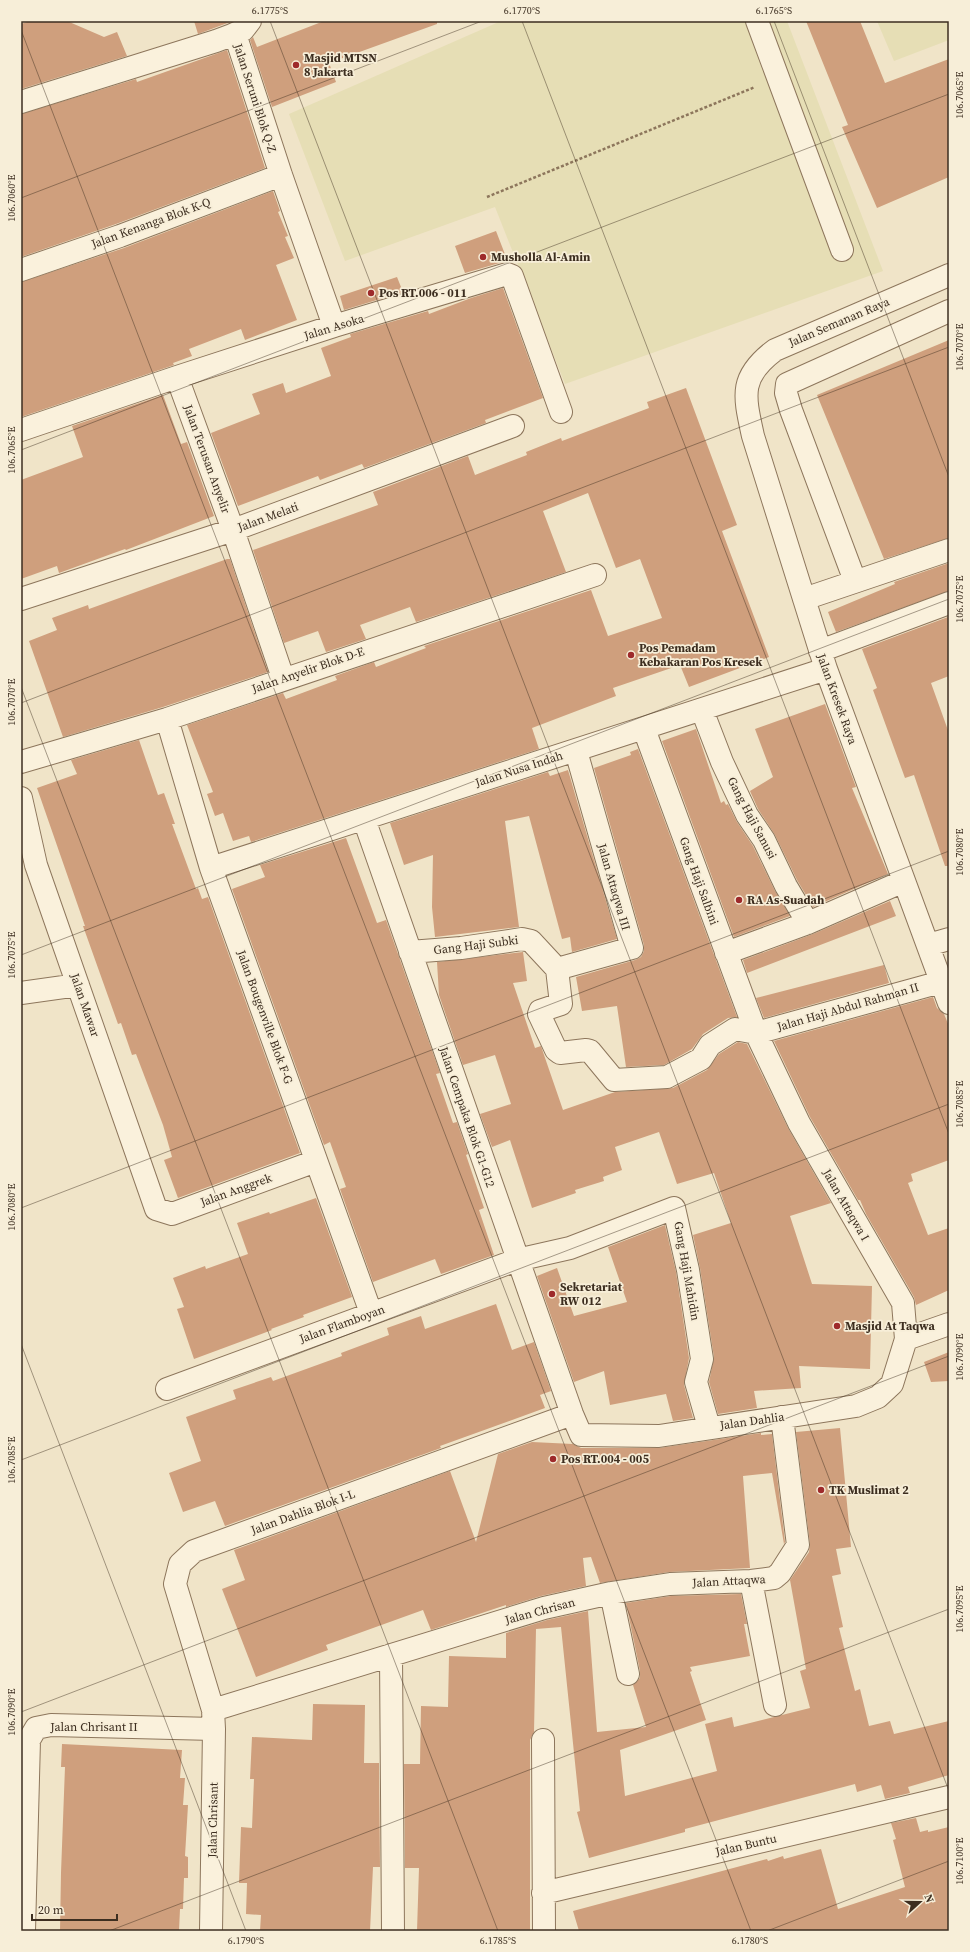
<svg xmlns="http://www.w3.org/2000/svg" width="970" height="1952" font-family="'Source Serif 4',serif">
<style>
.farmland{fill:#e6deb5}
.building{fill:#cf9f7d}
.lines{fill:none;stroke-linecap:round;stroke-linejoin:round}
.minor-casing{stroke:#8d765c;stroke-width:24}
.path{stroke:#8d765c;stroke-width:2.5;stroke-dasharray:3 2;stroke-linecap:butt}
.minor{stroke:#faf1dc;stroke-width:22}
.ticks{fill:none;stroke:#3d2e20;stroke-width:1;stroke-opacity:0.45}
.poi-dot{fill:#9e2a2b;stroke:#f7eed8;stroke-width:1.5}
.labels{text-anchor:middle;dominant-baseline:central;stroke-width:3.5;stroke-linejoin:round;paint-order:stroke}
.poi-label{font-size:12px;font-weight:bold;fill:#3d2e20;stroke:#f7eed8;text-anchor:start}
.street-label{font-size:12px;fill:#3d2e20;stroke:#f7eed8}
.neatline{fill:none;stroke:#3d2e20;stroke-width:1.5}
.ticks-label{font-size:10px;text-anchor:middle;fill:#3d2e20}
</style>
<rect width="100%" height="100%" fill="#f0e4c8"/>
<path class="farmland" d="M501,21h286l96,250 -318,113 -70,-177 -150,54 -56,-147z
M877,21h72v19l-55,21z"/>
<path class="building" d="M30,21h37l37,16 13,-5 10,24 -106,33v-65z
M194,21h39l-35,13z
M324,21h113v3l-108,39 7,19 -64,25 -22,-67 3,-3 4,10z
M806,21h54l25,62 64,-24v118l-72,31 -35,-81 6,-2z
M227,50l38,118 -149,56 -95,33v-143l115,-35 1,3z
M273,191l7,20 -2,1 10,24 -3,1 9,21 -18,7 21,55 -52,20 -4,-11 -52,20 3,7 -19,7 1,2 -153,52v-135l103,-34z
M496,231l12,31h-5l-38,11 -10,-27z
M397,277l6,15 -59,18 -4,-14z
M503,288l40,110 -58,22 1,3 -122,45 -2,-4 -42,16 -2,-4 -80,30 -27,-73 49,-19 -8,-20 31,-11 3,10 45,-17 -10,-28 30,-11 -1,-3 78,-23 1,3 42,-16z
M949,340v198l-65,21 -67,-164z
M686,388l51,137 -15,6 47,126 -80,30 -9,-22 -67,23 3,8 -84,32 7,21 -288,93 -2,-6 -16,5 -10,-28 -8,3 -8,-22 6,-2 -26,-67 96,-32 3,6 51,-19 -2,-4 39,-14 2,5 50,-19 -2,-2 167,-56 17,46 54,-18 -22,-59 -24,9 -28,-75 -45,18 23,61 -150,50 -6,-15 -50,18 6,14 -40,13 -8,-21 -34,12 -31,-93 125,-45 -5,-13 95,-36 7,19 52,-20 -1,-3 35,-14 1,3 87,-33 -2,-6z
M163,395l18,49 6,-2 27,74 -88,34 -1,-1 -66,24 -2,-7 -36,13v-99l62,-23 -11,-31z
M227,559h3l38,113 -105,35 -100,30 -34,-96 28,-11 -5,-12 36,-13 1,4z
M949,563v28l-113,41 -8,-20 67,-28 -1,-2z
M948,617l1,59 -18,7 18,50v133h-4l-31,-91 -9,3 -32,-88 4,-2 -15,-39z
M825,704l31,83 -4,1 36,86 -75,33 -16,-27 -22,-45 -17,-26 -8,-18 23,-14 -18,-48z
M696,729l25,74 3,-2 2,4 2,-1 9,18 16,24 22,45 15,25 -56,21 -72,-196z
M139,740l19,55 6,-2 11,31h-3l24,65 2,-1 4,11 6,-2 92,256 -122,45 -14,-38 8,-3 -9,-32 -27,-71 -4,1 -11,-32 -3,1 -35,-98h2l-48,-138 40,-14 -6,-14z
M638,749l99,268 -9,1 -25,16 -11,15 -28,16 -38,2 -9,-61 -35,5 -6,-34 59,-17 6,-3 3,-6v-6l-50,-177 37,-13 -1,-3z
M568,770l49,169 -45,13 -2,-15 -8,2 -33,-123 -24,5 14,106 -84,10 -3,-30 1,-52 -29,10 -14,-42 158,-51 2,4z
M346,838l31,85 9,-3 54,153 -4,1 17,49 4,-1 11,32 -2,1 18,53 -5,2 15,45 -53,19 -6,-15 -62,23 -33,-93 6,-2 -16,-45 -6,3 -92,-256 33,-12 -5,-12z
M890,901l6,15 -149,57 -4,-13 70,-26z
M523,952l4,29 -14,2 22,65 6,-2 3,9 19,55 52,-18 58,-4 34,-18 12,-16 19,-12 9,2 41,84 43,75 -41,13 22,68 60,2 -2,83 -71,-3 2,22 -47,3 3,17 -39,6 -9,-32 5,-25 -14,-89 -7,-33 38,-12 -17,-50 -37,11 -18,-52 -44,15 7,23 -19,7 1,4 -29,9 1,3 -44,15 -22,-68 -18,7 -12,-33 31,-10 -16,-49 -32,10 -24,-70 -2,-33z
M884,965l5,18 -125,35 -8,-20z
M933,997l4,11 7,6 5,12v134l-38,14 2,7 -5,2 20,52 21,-7v62l-33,15 -2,-8 -48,-83 -6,-14h-2l-48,-83 -36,-76z
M316,1198l36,99 -49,18 1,2 -33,12 1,1 -78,29 -17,-50 7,-2 -11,-29 32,-12 1,3 42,-15 -11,-31 32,-11 1,2z
M665,1225l11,47 13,86 -5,27 9,33 -20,3 -7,-27 -56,11 -6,-34 -30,11 -37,-106 20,-8 17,48 53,-14 -19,-55z
M496,1304l16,46 22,-8 17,49 -11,4 5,13 -105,38 1,2 -216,78 -10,-25 -32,11 -14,-39 32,-12 -15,-44 50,-18 -3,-9 38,-13 2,4 69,-25 -1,-3 48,-18 -2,-7 34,-12 4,13z
M949,1352v29l-18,1 -7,-20z
M840,1428l11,119 -15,2 5,25 -9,2 11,51 -4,1 16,63 5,-2 9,37 21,-5 4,13 55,-13v54l-41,12 2,6 -25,6 -4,-14 -24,7 -2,-8 -170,45v3l-96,26 -12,-46 3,-1 -19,-184 -25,2 -2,103 -4,8v191h-113l2,-63h-14l-1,-104h16l1,-58 27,1 1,-51 57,2v-25l41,-13 41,-9 9,121 49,-5 -13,-42 7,-7v-7l-14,-68 45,-7 70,-2 6,30h-3l6,32 -60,11 2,4 -2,1 16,48 -86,30 5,46 92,-25 -12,-47 27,-7 2,10 76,-19 -10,-37 6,-2 -16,-89 19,-28 1,-8 -14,-112z
M761,1433v2l11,-1 13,108 -1,2 -12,-71 -29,3 7,92 -81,4 -69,11 -9,-26 -8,1 3,28 -45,10 -35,11v-2l-75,25 -8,-20 -97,35 2,5 -72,27 -34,-88 23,-9 -11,-30 216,-79 26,71 22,-88 34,-12 41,2 8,4h78z
M313,1704l52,1 -1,58h15l1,104h-7l-3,64h-110l1,-16 -15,-1 1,-31h-8l2,-56 11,1 2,-49h-4l2,-42 60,3z
M62,1744l120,6 -2,28h5l-2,27h5l-3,51 3,1v21h-4l-1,31h-3l-1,22h-119l1,-58 4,-106h-4z
M916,1818l4,14 8,-2v2l21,-5v104h-370l-6,-20 194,-52 1,2 15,-5 1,3 37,-10 17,60 67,-22 -12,-47 3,-1 -5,-16z"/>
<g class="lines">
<g class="minor-casing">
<path id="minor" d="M757,21l85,229
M232,35l11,-5 7,-9
M21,102l195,-61 16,-6 4,2 45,138 53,151
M21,270l99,-34 161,-61
M949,275l-174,75c-36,27 -31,45 -22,86l73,233 123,334
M177,377l56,153 50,148
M21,430l156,-53 157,-51 173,-52 5,2 49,136
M855,581l-64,-171 -5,-17 1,-9 162,-73
M21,599l212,-69 280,-104
M804,599l145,-49
M820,651l129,-48
M702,710l20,52 25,53 17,25 22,46 22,37
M167,719l44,149 160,445
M21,762l146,-43 428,-144
M21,798l15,67 120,344 16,5 144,-53
M364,819l208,595 9,21 78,1 197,-30 22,-9 14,-13 14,-45 -3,-36 -104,-180 -43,-90 -112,-304
M211,868l615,-199
M928,945l21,-6
M410,952l51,-4 61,-9 9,2 26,28 4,35 -21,7 -1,3 17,36 4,3 26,-3 4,1 24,29 53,-3 34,-18 9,-14 25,-16 21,4 185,-51
M726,953l82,-30 96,-42
M557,969l75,-21 -56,-197
M21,993l57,-8
M906,1339l43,-15
M167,1389l350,-129 53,-12 104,-40 14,62 14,89 -6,23 13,45
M751,1581l24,124
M611,1593l59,-9 81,-3 23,-3 6,-5 18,-28 -16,-128
M391,1655l2,276
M213,1710l331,-102 67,-15 17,81
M543,1740l1,191
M543,1893l406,-96
M24,1931l5,-191 7,-12 15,-3 163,4
M211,1931l3,-202 -1,-19 -38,-126 5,-20 14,-13 378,-137"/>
</g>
<path class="path" d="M487,197l268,-110"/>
<use href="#minor" class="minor"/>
</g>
<path class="ticks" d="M270,21l679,1770M522,21l427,1113M774,21l175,456M21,30l730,1901M21,198l461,-177M21,450l928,-356M21,687l477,1244M21,703l928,-356M21,955l928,-356M21,1208l928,-357M21,1344l225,587M21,1460l928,-356M21,1712l928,-356M109,1931l840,-322M767,1931l182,-70"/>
<g class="poi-dot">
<circle cx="296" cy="65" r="4"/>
<circle cx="483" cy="257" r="4"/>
<circle cx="371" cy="293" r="4"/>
<circle cx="631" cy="655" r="4"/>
<circle cx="739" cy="900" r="4"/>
<circle cx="552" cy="1294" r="4"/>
<circle cx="837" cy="1326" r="4"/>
<circle cx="553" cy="1459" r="4"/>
<circle cx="821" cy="1490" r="4"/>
</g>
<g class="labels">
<g class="poi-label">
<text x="304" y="58">Masjid MTSN<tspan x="304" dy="14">8 Jakarta</tspan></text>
<text x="491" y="257">Musholla Al-Amin</text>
<text x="379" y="293">Pos RT.006 - 011</text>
<text x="639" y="648">Pos Pemadam<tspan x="639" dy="14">Kebakaran Pos Kresek</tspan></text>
<text x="747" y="900">RA As-Suadah</text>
<text x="560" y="1287">Sekretariat<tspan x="560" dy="14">RW 012</tspan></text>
<text x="845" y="1326">Masjid At Taqwa</text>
<text x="561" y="1459">Pos RT.004 - 005</text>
<text x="829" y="1490">TK Muslimat 2</text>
</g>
<g class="street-label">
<text transform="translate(255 98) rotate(72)">Jalan Seruni Blok Q-Z</text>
<text transform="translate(151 223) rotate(-20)">Jalan Kenanga Blok K-Q</text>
<text transform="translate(839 322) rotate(-23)">Jalan Semanan Raya</text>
<text transform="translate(334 327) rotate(-17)">Jalan Asoka</text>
<text transform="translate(207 459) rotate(70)">Jalan Terusan Anyelir</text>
<text transform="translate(268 517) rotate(-20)">Jalan Melati</text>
<text transform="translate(308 670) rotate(-19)">Jalan Anyelir Blok D-E</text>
<text transform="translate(837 699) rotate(70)">Jalan Kresek Raya</text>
<text transform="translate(519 769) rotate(-18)">Jalan Nusa Indah</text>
<text transform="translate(752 818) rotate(62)">Gang Haji Sanusi</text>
<text transform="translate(699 881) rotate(70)">Gang Haji Salbini</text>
<text transform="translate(614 887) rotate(74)">Jalan Attaqwa III</text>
<text transform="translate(476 945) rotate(-7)">Gang Haji Subki</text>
<text transform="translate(85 1005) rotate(71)">Jalan Mawar</text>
<text transform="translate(848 1007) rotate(-16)">Jalan Haji Abdul Rahman II</text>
<text transform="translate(265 1017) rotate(70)">Jalan Bougenville Blok F-G</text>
<text transform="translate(467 1117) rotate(71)">Jalan Cempaka Blok G1-G12</text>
<text transform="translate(236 1190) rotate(-20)">Jalan Anggrek</text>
<text transform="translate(846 1205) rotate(60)">Jalan Attaqwa I</text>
<text transform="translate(687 1271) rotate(80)">Gang Haji Mahidin</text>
<text transform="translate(342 1324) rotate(-20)">Jalan Flamboyan</text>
<text transform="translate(752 1421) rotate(-8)">Jalan Dahlia</text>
<text transform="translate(303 1512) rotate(-20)">Jalan Dahlia Blok I-L</text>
<text transform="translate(729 1581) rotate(-3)">Jalan Attaqwa</text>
<text transform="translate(540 1611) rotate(-15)">Jalan Chrisan</text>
<text x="94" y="1727">Jalan Chrisant II</text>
<text transform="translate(213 1820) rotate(-89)">Jalan Chrisant</text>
<text transform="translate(746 1845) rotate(-13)">Jalan Buntu</text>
</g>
</g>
<rect width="970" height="1952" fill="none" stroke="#f7eed8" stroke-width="44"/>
<g transform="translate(920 1902) rotate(69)" stroke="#f7eed8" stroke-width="3" paint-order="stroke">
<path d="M0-3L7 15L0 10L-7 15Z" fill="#3d2e20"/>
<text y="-6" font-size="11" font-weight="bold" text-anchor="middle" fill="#3d2e20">N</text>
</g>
<path d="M32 1914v6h85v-6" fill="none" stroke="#3d2e20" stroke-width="2"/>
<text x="38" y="1914" font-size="12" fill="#3d2e20" stroke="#f7eed8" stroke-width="3" paint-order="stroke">20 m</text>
<rect x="22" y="22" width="926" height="1908" class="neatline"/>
<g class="ticks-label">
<text x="270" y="14">6.1775°S</text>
<text x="522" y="14">6.1770°S</text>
<text x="774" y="14">6.1765°S</text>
<text transform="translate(959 95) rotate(-90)" y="4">106.7065°E</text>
<text transform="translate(11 198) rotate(-90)" y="4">106.7060°E</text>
<text transform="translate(959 347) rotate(-90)" y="4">106.7070°E</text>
<text transform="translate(11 450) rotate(-90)" y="4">106.7065°E</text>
<text transform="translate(959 599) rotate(-90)" y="4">106.7075°E</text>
<text transform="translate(11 702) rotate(-90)" y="4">106.7070°E</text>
<text transform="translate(959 852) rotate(-90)" y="4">106.7080°E</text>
<text transform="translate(11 955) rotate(-90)" y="4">106.7075°E</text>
<text transform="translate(959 1104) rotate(-90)" y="4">106.7085°E</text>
<text transform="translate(11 1207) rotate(-90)" y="4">106.7080°E</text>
<text transform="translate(959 1357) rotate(-90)" y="4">106.7090°E</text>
<text transform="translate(11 1460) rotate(-90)" y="4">106.7085°E</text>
<text transform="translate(959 1609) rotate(-90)" y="4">106.7095°E</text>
<text transform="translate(11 1712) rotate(-90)" y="4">106.7090°E</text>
<text transform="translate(959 1861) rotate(-90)" y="4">106.7100°E</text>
<text x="246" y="1944">6.1790°S</text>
<text x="498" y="1944">6.1785°S</text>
<text x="750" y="1944">6.1780°S</text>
</g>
</svg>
